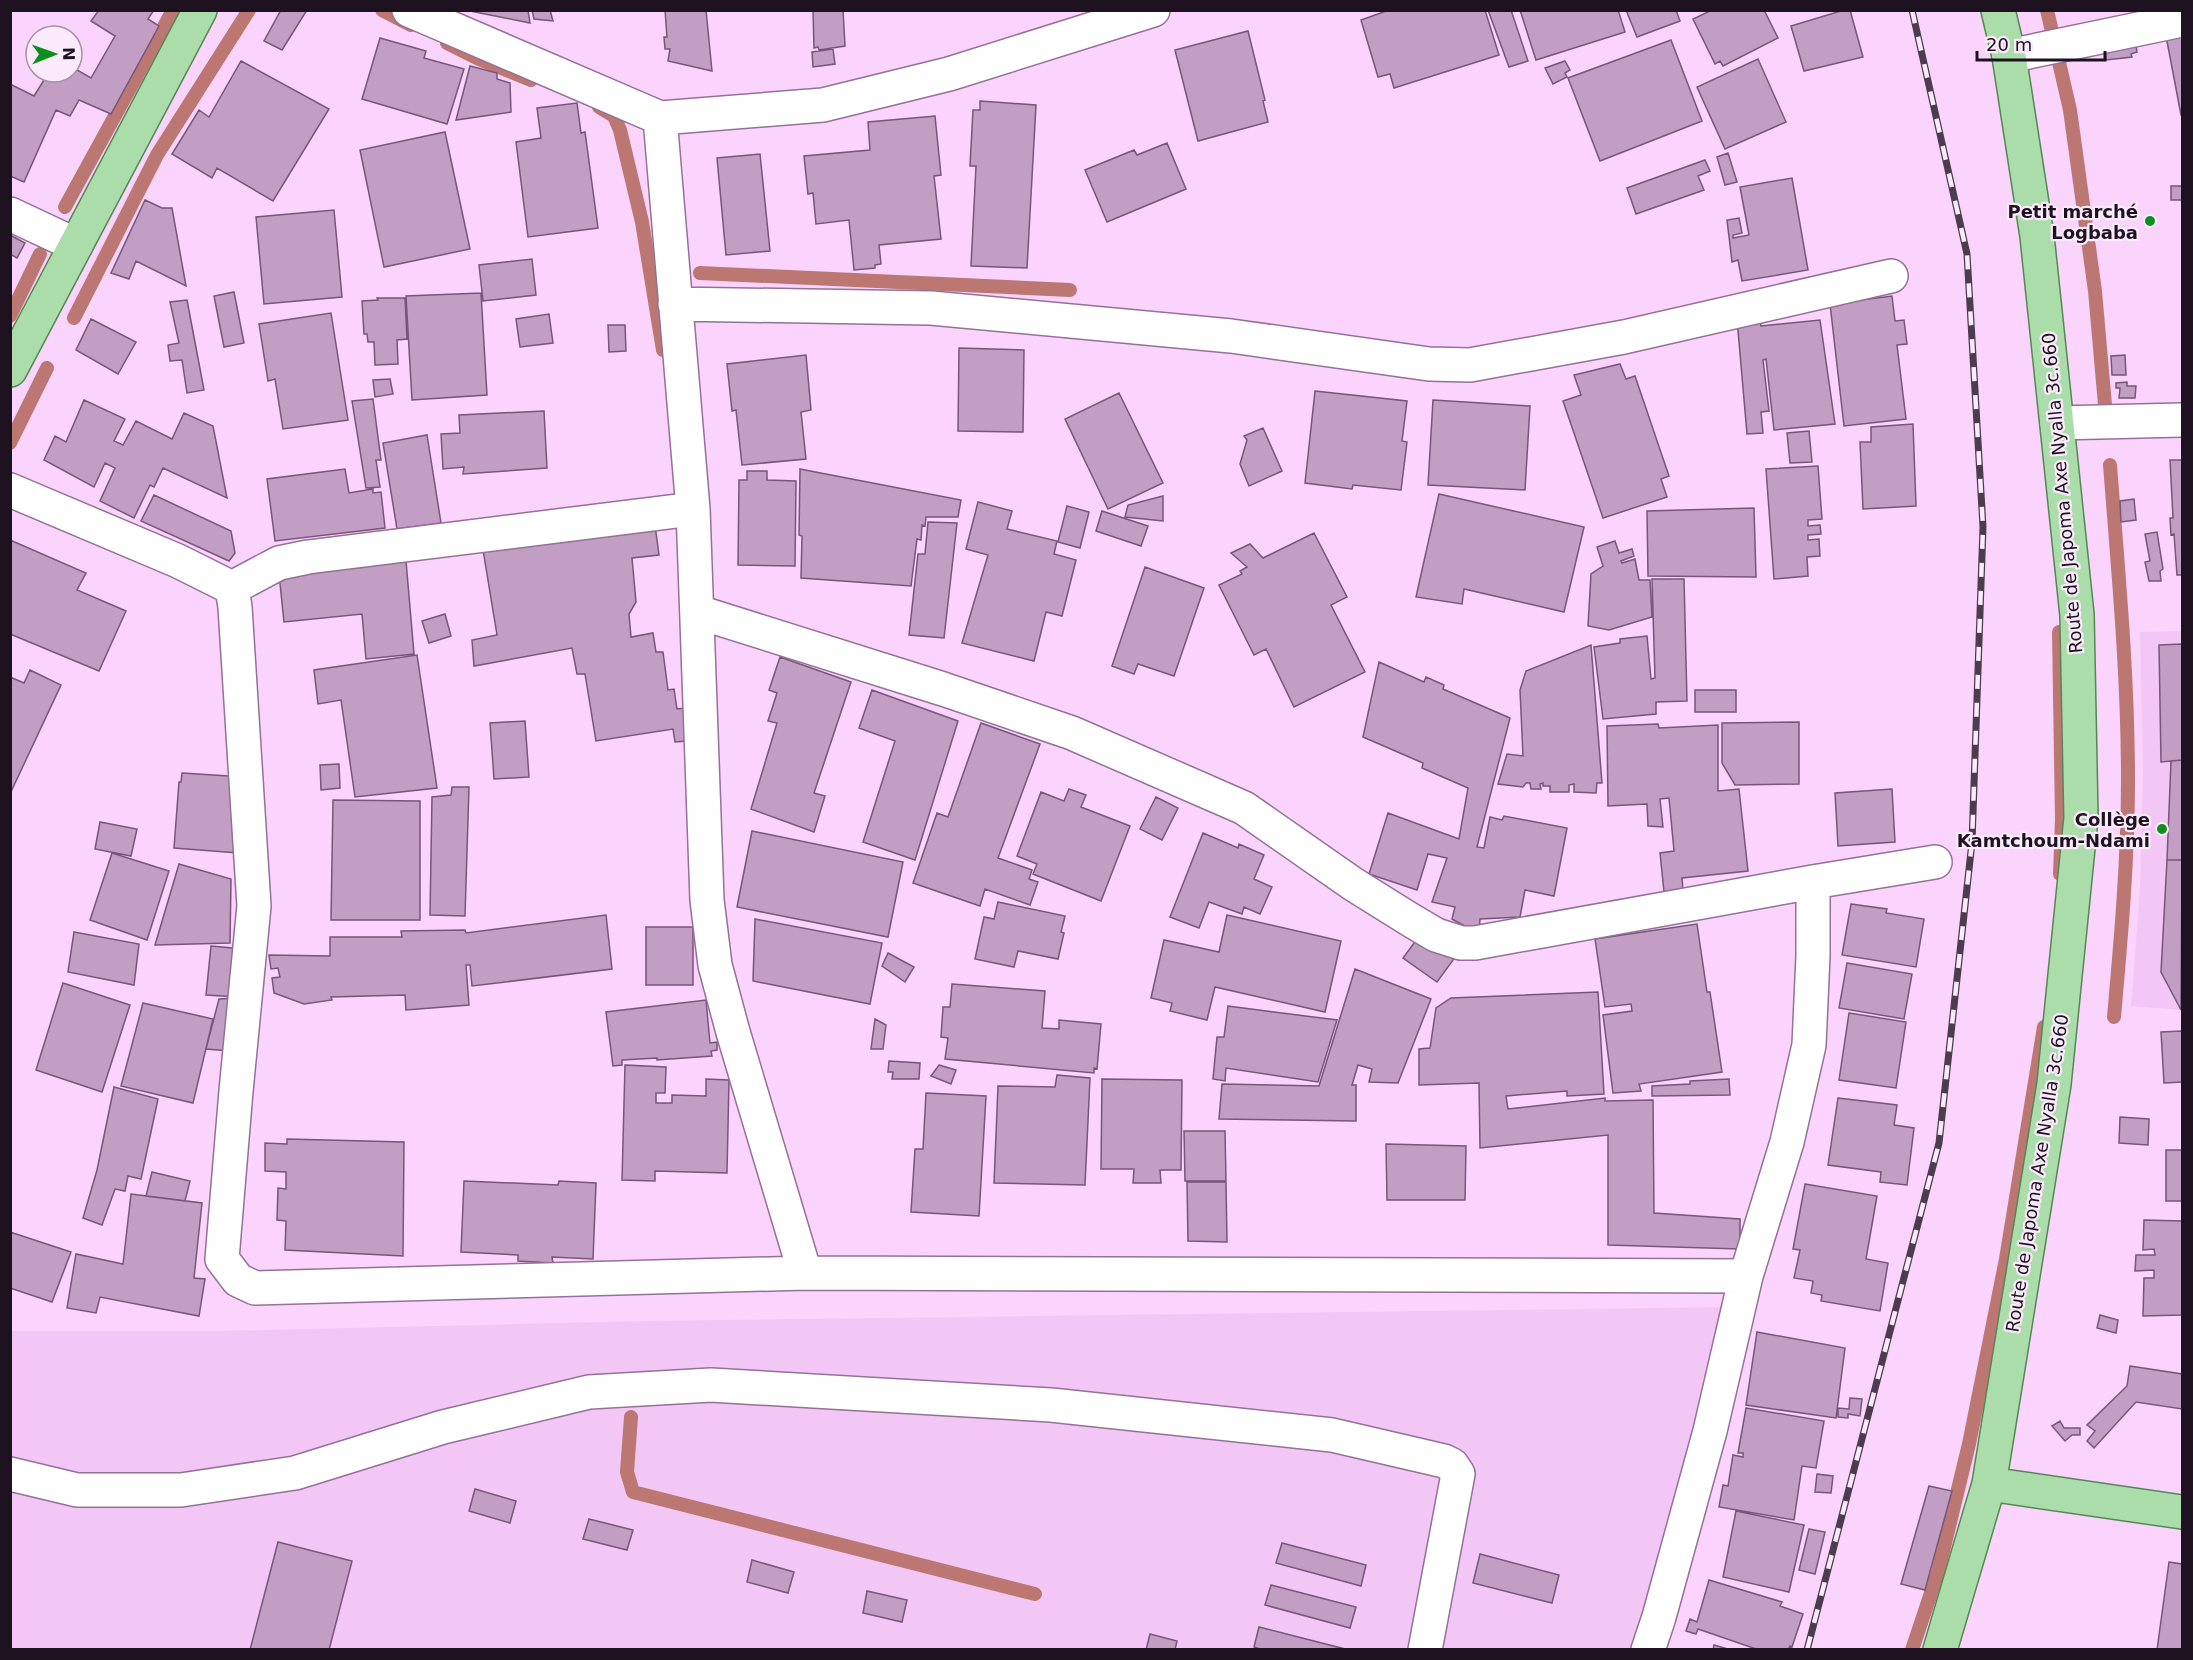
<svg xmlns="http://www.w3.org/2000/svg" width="2193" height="1660" font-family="'DejaVu Sans',sans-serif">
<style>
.built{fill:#f2c7f6}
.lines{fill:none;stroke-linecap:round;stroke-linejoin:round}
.stream{stroke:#bc7773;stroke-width:14}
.building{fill:#c29ec5;stroke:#77567a;stroke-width:1.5}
.minor-casing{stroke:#947197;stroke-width:36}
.major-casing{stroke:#558755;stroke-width:36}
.minor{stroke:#fff;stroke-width:33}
.major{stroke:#ada;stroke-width:33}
.rail-casing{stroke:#4d3b4f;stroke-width:7}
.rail{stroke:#faeafb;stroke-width:4.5;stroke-dasharray:14;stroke-linecap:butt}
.poi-dot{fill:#0d8f1e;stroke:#faeafb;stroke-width:2}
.labels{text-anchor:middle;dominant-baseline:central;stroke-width:4.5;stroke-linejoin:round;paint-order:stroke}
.poi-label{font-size:18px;font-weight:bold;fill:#1f1220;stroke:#faeafb;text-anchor:end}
.street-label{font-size:18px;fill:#1f1220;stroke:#faeafb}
</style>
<rect width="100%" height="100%" fill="#fad4fd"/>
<path class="built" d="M2182,631v379h-1l-50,-4 9,-117 3,-119 -3,-138z
M1732,1307l-91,343 -1630,-1 -1,-318h210l426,-10z"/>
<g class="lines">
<path class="stream" d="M382,10l29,15
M2047,10l23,100 25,181 10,114
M447,43l32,16 52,21
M599,107l15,9 6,14 22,92 21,128
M65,207l108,-197
M700,273l370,17
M10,316l30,-62
M74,318l83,-163 92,-145
M10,443l37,-75
M2110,465c8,104 18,209 18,315 0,79 -7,158 -14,237
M2059,632l3,187 -2,55
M631,1417l-4,55 6,20 402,102
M1912,1650l26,-78 31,-128 37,-185 38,-232"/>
</g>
<path class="building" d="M99,10h55l-6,9 11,7 -48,88 -32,-14 -9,16 -14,-6 -32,72 -14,-6v-92l24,12 15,-24h23v-5l19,11 24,-42 -24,-15z
M281,10h26l-25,40 -18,-9z
M465,10h63l2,13z
M532,10h18l3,11 -19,-2z
M665,10h41l6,61 -44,-10 2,-12h-5l-1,-12h3z
M813,10h30l2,36 -26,4 -1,-3 -4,1z
M1389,10h96l14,45 -105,33 -4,-14 -12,3 -17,-57z
M1488,10h23l17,51 -19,6z
M1520,10h98l7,22 -89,28z
M1626,10h50l4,11 -43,16z
M1712,10h52l14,28 -55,28 -3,-5 -5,3 -22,-45z
M1844,10h6l13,47 -59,14 -13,-45z
M1248,31l17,69 -2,1 5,21 -70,19 -23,-91z
M2182,33v82h-1l-15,-79z
M380,38l46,13 -2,7 40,11 -17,55 -85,-25z
M1671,40l31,81 -102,40 -32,-83z
M2135,40l2,12 -6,2 1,3 -26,3 -1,-11z
M833,49l2,15 -22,3 -1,-15z
M1758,59l28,63 -61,27 -28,-62z
M241,61l88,48 -56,92 -56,-33 -5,10 -40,-24 27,-44 10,7z
M1565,61l5,9 -5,3 2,4 -14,7 -8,-16z
M470,66l27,7v6l13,4 1,29 -55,8z
M980,101l56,4 -9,163 -56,-2 5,-100h-6l3,-56h7z
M577,103l4,30 4,-1 13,96 -70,9 -12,-95 25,-4 -4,-30z
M935,116l6,59 -7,1 7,63 -62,6 2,19 -6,1v3l-21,2 -5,-50 -33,4 -3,-31 -5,1 -4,-38 66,-6 -2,-28z
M445,132l25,117 -86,18 -24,-117z
M1167,143l19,46 -79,33 -22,-52 49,-20 3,5z
M1728,153l9,29 -12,3 -8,-28z
M760,154l10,97 -44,4 -9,-97z
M1705,160l5,11 -12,5 6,14 -68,24 -9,-26z
M1792,178l16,92 -66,11 -4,-21 -6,2 -5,-42 12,-2 3,15 -9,2v3l16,-3 -9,-48z
M2171,186h11v14h-11z
M145,200l17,8h10l14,78 -50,-25 -7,18 -18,-6z
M334,210l8,87 -78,7 -8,-87z
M10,235l15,8 -8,15 -7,-4z
M532,259l4,36 -53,6 -4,-36z
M234,292l10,51 -20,4 -10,-51z
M481,293l6,102 -75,5 -6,-104z
M1892,296l3,25 9,-1 3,24 -10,1 9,74 -62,7 -14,-122z
M377,298h28l2,41 -10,1 1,24 -23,1 -1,-23h-6l-1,-8h-3l-2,-33 16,-1z
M187,300l17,90 -17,3 -5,-33 -12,1 -2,-16 11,-2 -9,-41z
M331,313l17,107 -65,9 -8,-50 -7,2 -9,-57z
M549,314l4,29 -33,4 -4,-28z
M1759,317l2,9 59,-6 15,104 -61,6 -8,-71 -3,1 6,51 -8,1 2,21 -16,1 -10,-115z
M91,319l45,23 -18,32 -42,-24z
M608,325h17l1,26 -17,1z
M959,348l65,2 -1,82 -65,-1z
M806,355l5,55 -10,2 5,47 -64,6 -6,-55 -4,1 -5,-47z
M2125,355l1,20h-14l-1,-19z
M1620,364l6,15 9,-3 34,100 -8,3 6,18 -64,21 -40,-117 18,-6 -7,-20z
M390,379l3,15 -18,3 -2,-17z
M2127,382v4h9l-1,12h-16l1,-10h-4v-5z
M1315,391l92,10 -5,40 5,1 -6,48 -48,-5 -1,4 -47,-6z
M1119,393l44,90 -55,26 -43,-90z
M373,399l8,61h-5l4,27 -14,1 -14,-87z
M84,400l41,19 -11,22 9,4 13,-24 36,18 12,-26 29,13 14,72 -64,-30 -9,19 -4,-2 -16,33 -34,-17 15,-33 -10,-5 -11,24 -50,-27 11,-24 11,6z
M1433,400l97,6 -5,84 -97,-5z
M544,411l3,57 -84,6 1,-7 -21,2 -2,-35 19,-1 -1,-18z
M1913,424l3,82 -53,3 -3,-67h11v-15z
M1263,428l19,43 -33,15 -9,-22 7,-24 -3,-4z
M1809,431l3,31 -22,1 -3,-30z
M427,435l14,88 -44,6 -14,-86z
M2170,460h12v115h-5l-3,-41 -3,1 -1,-17h3z
M1818,466l4,53 -14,1v6l12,-1 1,9 -13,1v5l11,-1 1,17 -13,1 1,19 -34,3 -8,-110z
M345,469l4,24 24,-4v4l8,-1 4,36 -110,13 -8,-62z
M800,469l161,31 -3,17h-32l-1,9 -3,-1 -1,15 -4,-1 -6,47 -110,-8 1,-42 -3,-1z
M747,471h20v9l29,1 -1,85 -57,-1 1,-85h8z
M1439,494l145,33 -20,85 -100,-23 -2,15 -46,-7z
M154,495l77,36 4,22 -6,8 -88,-40z
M1163,496v25l-38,-4 3,-12z
M2134,499l2,21 -15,2 -1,-21z
M978,502l34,9 -5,18 50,12 -3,13 22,6 -14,56 -16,-4 -12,49 -72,-18 26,-88 -22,-6z
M1067,506l22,6 -9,36 -22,-6z
M1754,508l2,69 -108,-1 -1,-65z
M1102,511l46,15 -7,20 -45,-15z
M928,522l29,1 -13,115 -35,-3 9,-81h7z
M655,525l4,30 -27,3 4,44 -7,12 2,23 22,-4 3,19h7l5,38 6,-1 3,20 17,-2 5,33 -24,2 -2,-13 -77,12 -11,-67h-8l-5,-26 -98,18 -2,-26 25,-5 -14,-85z
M2157,532l6,37 -3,2 1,10h-12l-4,-19 5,-1 -5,-27z
M1314,533l33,64 -16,8 34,67 -71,35 -28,-58 -12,6 -35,-70 23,-11 -2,-3 7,-4 -16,-14 19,-9 13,14z
M10,540l76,33 -9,17 49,21 -27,60 -89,-37z
M1615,541l4,12 13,-4 2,7 -13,5 1,2 13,-4 4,21h11l2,37 -43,13 -21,-4 3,-52 12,-8 -6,-19z
M406,561l8,93 -48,5 -4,-45 -78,8 -5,-48z
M1145,567l59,21 -30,88 -36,-12 -4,10 -22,-8z
M1652,579h32l3,122 -31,1v12l-53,5 -9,-72 26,-4v-4l27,-3 4,43 4,-1z
M445,614l6,22 -22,7 -7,-22z
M2182,644v116l-21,2 -2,-117z
M1591,645l11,138h-5l-1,10 -22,-1v-8l-5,1v7h-19v-6h-7v-3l-3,1 1,5h-10l-1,-6h-4l-3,4 -25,-3 9,-30 16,2 -3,-66 6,-19z
M417,655l20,133 -82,9 -14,-97 -23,4 -4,-34z
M780,657l71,25 -37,111 11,3 -11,36 -63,-23 26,-86 -9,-2 9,-28 -8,-3z
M1379,662l45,20 2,-5 18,8 -1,4 67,29 -33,129 7,1 6,-31 12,3 2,-4 63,12 -13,68 -29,-6 -5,27 -40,2 -1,15 -27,-15 3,-12 -23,-5 15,-44 -19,-4 -11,36 -48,-16 19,-61 71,26 9,-51 -46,-20 1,-5 -60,-26z
M30,670l31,15 -51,109v-117l14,6z
M872,690l86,31 -43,139 -52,-18 32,-101 -36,-13z
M1695,690h41v22h-41z
M525,721l4,56 -35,2 -4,-56z
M1799,722v62l-64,1 -13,-22v-40z
M981,723l59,21 -42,114 34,12 -3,9 9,3 -8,23 -45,-16 -5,17 -67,-23 24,-70 11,4z
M1658,724l1,4 59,-3v66l21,-2 9,82 -66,7 1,12 -19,2 -4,-39 14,-2 -5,-53 -9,1 3,28 -15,-1 -1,-22 -39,2 -1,-80z
M2182,760v100h-15l4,-99z
M339,764l1,24 -19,2 -1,-25z
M182,773l62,4 -6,76 -64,-5 5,-66h2z
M452,787h17l-4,129 -35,-1 2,-118 19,-2z
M1069,789l17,6 -5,12 49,19 -29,75 -68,-27 4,-10 -20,-8 24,-64 23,9z
M1892,789l3,53 -57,4 -3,-53z
M1156,797l22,11 -16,32 -22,-11z
M333,800l87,1v119h-89z
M100,822l37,7 -6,27 -36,-7z
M752,831l151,31 -15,75 -151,-30z
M1203,833l35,15 1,-4 25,11 -10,24 18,8 -12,27 -16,-7 -2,7 -33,-12 -10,26 -29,-11z
M112,853l57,18 -22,69 -57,-20z
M2167,860h15l-1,150 -20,-38z
M179,864l52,15 -1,64 -75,2z
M998,902l67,14 -4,16 3,1 -6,26 -40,-8 -4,16 -39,-8 9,-42 10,2z
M1851,904l36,5 -1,4 38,6 -8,48 -74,-12z
M606,915l6,54 -140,17 -2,-21h-4l3,40 -63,5 -1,-15 -74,2 1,3 -28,4 -30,-11 -2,-15 8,-1 -2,-9 -7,1 -2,-14 61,1v-19h72l-1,-6 64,-1 1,3z
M1227,915l114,26 -16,71 -110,-25 -8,33 -37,-9 2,-8 -21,-5 13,-58 55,12z
M755,919l127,24 -12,61 -117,-23z
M1697,924l10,68h3l12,80 -83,12 2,7 -28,2 -10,-78 29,-4 -1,-7 -26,3 -10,-68z
M646,927h47v58h-47z
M74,932l65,12 -5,41 -66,-13z
M1422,932l34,24 -19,26 -34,-24z
M211,946l32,3 -5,48 -32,-2z
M888,953l26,14 -9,15 -23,-16z
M1847,963l65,11 -8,45 -65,-11z
M1355,969l76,30 -33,84 -29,-1 3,-13 -14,-4 -6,20h4v36l-137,-2 3,-35 97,2z
M63,983l67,22 -28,87 -66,-22z
M952,984l93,7 -3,37 17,1v-9l42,4 -4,45 -3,-1v5l-149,-14 3,-21 -7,-1 2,-30h7z
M1598,992l6,102 -37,2v-5l-61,5 2,13 97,-11v3l48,-1 1,113 86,6v30l-132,-4v-110l-128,13 -1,-65 -60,2v-36l11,-1 6,-40 15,-10z
M236,998l-5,53 -25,-2 13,-50z
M706,1000l4,43 7,-1v8l-6,1 1,5 -55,4v-2l-35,2v5l-9,1 -7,-54z
M143,1003l70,16 -20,84 -72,-17z
M1228,1006l109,14 -19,62 -92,-14 -1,13 -12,-2 4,-42h7z
M1849,1013l57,9 -10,66 -57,-8z
M875,1019l11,6 -3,24h-12z
M2182,1031v51l-18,1 -3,-51z
M889,1061l31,2 -1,16h-27l1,-7h-5z
M625,1065l41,2 -1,26h-9v10h16v-8l34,1v-17l23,1 -2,93 -72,-2v10l-33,-1z
M939,1065l17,5 -5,14 -20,-8z
M1057,1075l33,3 -5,107 -91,-2 4,-97 57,1z
M1102,1079l80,1 -1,90h-21l1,13h-28l1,-14h-33z
M1729,1079l1,16 -78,1v-10l38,-2v-3z
M114,1087l44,12 -17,80 -13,-3 -3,15 -10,-2 -13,36 -19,-7 14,-48z
M926,1093l60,3 -7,120 -68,-4 4,-63h8z
M1838,1098l59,7 -3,20 20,3 -7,57 -27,-3 1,-10 -53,-7z
M2120,1117l29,2 -1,26 -29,-2z
M1184,1131h41l1,50h-41z
M287,1139l117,3 -1,114 -118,-6 1,-29 -9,-1 1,-32 8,1v-17l-21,-1v-28l22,1z
M1386,1144l80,2 -1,54h-78z
M2166,1150h16v51h-16z
M152,1172l38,9 -5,20 -39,-5z
M464,1181l94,4 1,-4 37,2 -3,76 -41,-2 1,6 -35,-2v-6l-57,-3z
M1187,1182h39l1,60 -39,-1z
M1805,1184l72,12 -11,63 22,4 -8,48 -59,-10 1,-6 -11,-2 2,-12 -19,-3 6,-28 -7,-1z
M131,1194l71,9 -8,75 11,1 -6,37 -99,-19 -4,16 -29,-5 9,-54 47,10z
M2144,1220l38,1v94l-39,1 1,-38h10v-8l-19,1 1,-16h19l-1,-6 -11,1z
M10,1232l61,20 -19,50 -42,-14z
M2100,1315l18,5 -2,13 -19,-5z
M1757,1332l88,16 -9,70 -90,-13z
M2130,1366l52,8v35l-46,-7 -42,46 -7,-7 8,-10 -8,-6 40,-39z
M1850,1398l12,1 -2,17 -12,-2v4l-10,-1v-9l11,1z
M1746,1408l78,13 -8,47 -14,-2 -8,54 -75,-13 4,-22 5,1 5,-31 10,2v-4h-5z
M2060,1421l4,7h16v7h-8l-7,6 -13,-15z
M1817,1474l16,2 -2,17 -16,-1z
M1929,1486l23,5 -27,99 -24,-6z
M475,1489l41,12 -6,22 -41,-12z
M1736,1511l68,14 -15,67 -66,-15z
M589,1519l44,11 -6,20 -44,-11z
M1809,1529l16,3 -10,42 -16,-4z
M278,1542l74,19 -23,89h-79z
M1282,1543l84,22 -5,21 -85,-23z
M1480,1554l79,21 -7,28 -79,-20z
M752,1560l42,12 -6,21 -41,-11z
M2169,1562l13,2v86h-25z
M1709,1580l73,22 -2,4 23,8 -11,33 -2,-1 -2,4h-29l-61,-21 -2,5 -10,-3 4,-12 7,3z
M1271,1585l85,22 -6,21 -85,-23z
M867,1591l40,9 -5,22 -39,-9z
M1259,1627l86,22 -1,1h-81l-9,-3z
M1150,1634l27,7 -2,9h-29z
M1714,1645l17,5h-18z"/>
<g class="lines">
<g class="minor-casing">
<path id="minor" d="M409,10l251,108 163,-13 126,-31 204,-64
M2009,56l173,-36
M660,118l33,391 14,391 8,65 18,67 72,241 941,3
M10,214l66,31
M675,304l256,4 300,28 198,28 41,1 154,-28 267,-61
M2057,423l125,-3
M10,490l168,71 54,27 3,19 19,299 -18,185 -14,168 16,21 17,8 550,-15
M232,588l47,-25 29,-6 385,-48
M698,612l245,77 129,44 172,75 109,76 56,35 27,16 25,8h14l338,-61 122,-20
M10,1474l67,16h104l114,-17 148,-46 146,-35 122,-7 340,20 281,30 112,26 8,4 6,9 -33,176
M1648,1650l11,-33 51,-186 36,-155 41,-134 22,-97 4,-89v-74"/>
</g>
<g class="major-casing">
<path id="major" d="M10,370l190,-360
M1989,1484l193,28
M1940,1650l49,-166 65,-400 27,-266 -4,-203 -40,-379 -28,-180 -11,-46"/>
</g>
<use href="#minor" class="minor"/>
<use href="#major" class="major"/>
<g class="rail-casing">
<path id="rail" d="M1807,1650l132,-507 33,-301 11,-315 -16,-273 -55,-244"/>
</g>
<use href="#rail" class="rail"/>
</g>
<g class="poi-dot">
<circle cx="2150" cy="221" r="6"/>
<circle cx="2162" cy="829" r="6"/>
</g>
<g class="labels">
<g class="poi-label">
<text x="2138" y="211">Petit marché<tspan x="2138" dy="21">Logbaba</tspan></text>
<text x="2150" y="819">Collège<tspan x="2150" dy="21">Kamtchoum-Ndami</tspan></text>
</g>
<g class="street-label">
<text transform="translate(2062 493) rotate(-95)">Route de Japoma Axe Nyalla 3c.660</text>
<text transform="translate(2037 1173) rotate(-81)">Route de Japoma Axe Nyalla 3c.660</text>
</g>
</g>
<rect width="2193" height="1660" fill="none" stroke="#1f1220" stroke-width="24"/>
<g transform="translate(54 54) rotate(89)"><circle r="28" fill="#faeafb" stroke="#a294a3" stroke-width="1.5"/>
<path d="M0-4.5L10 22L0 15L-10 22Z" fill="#0d8f1e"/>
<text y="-9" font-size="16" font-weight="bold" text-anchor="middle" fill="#1f1220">N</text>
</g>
<path d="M1977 51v9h128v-9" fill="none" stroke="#1f1220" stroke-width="3"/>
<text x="1986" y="51" font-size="18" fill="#1f1220" stroke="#faeafb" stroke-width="4.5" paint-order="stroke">20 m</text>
</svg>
